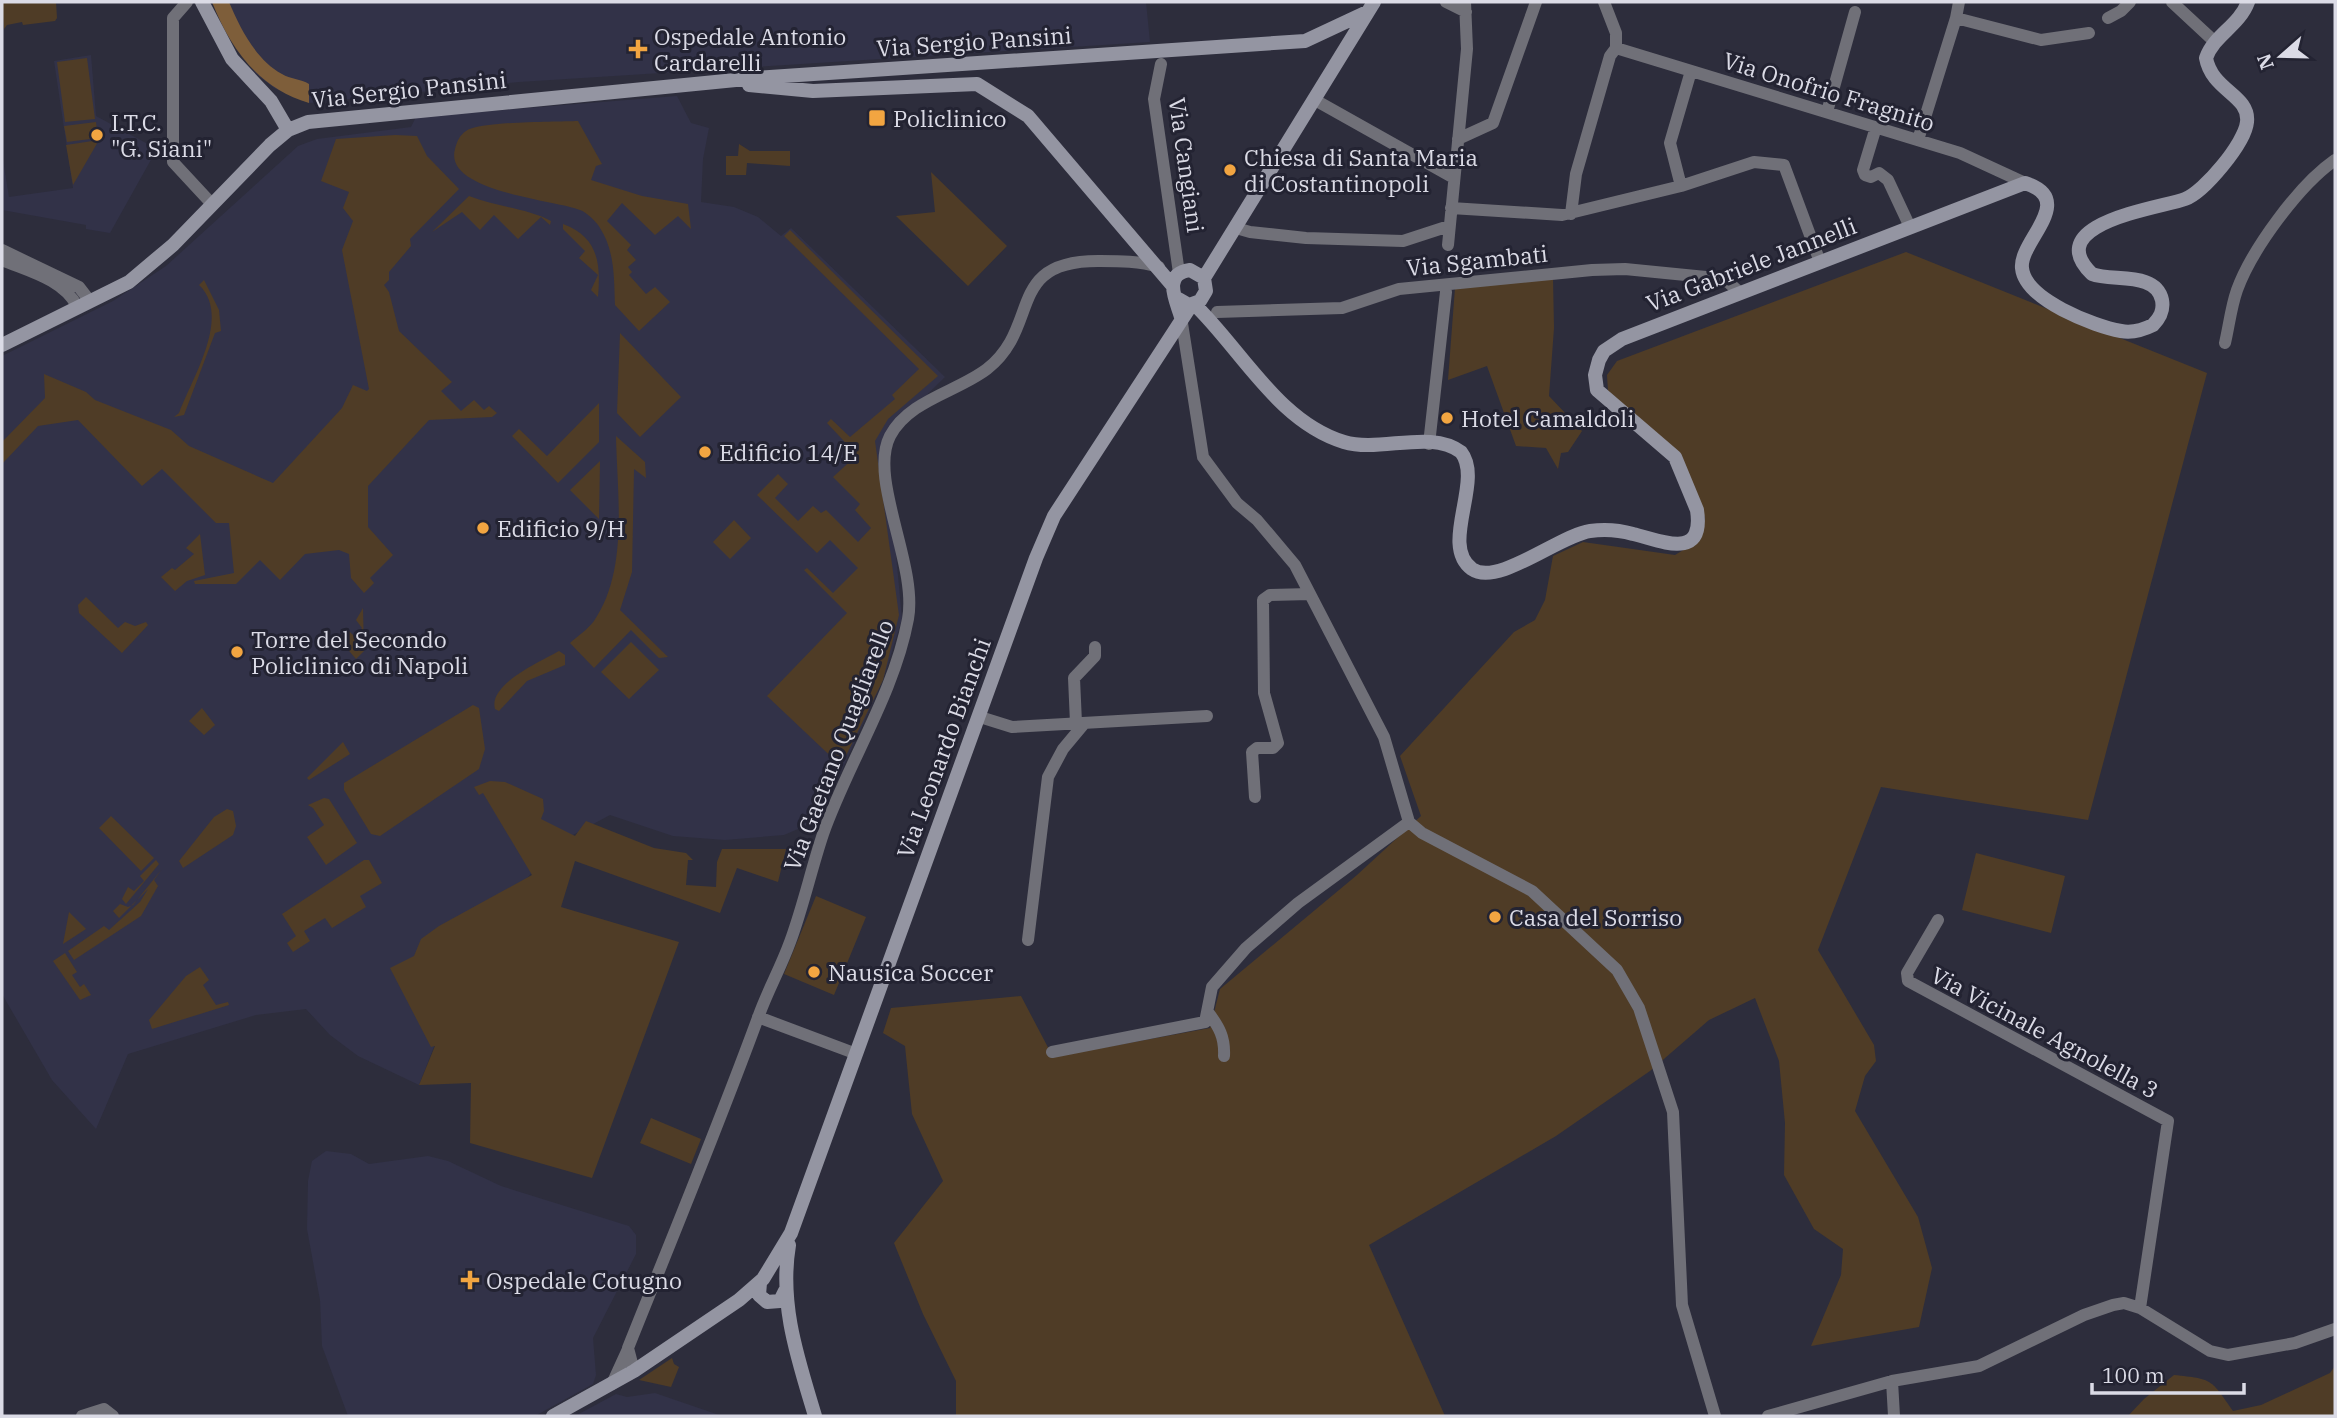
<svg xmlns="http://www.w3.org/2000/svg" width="2337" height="1418" font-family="'IBM Plex Serif',serif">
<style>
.built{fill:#323248}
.green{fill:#4f3c26}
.forest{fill:#7e5e3a}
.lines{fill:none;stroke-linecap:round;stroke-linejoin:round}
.street{stroke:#707078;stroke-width:12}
.secondary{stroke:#9495a2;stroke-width:14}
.poi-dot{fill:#f2a541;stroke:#232332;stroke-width:2.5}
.labels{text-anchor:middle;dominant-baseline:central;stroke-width:6;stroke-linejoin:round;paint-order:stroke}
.poi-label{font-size:23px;fill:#dbdbe6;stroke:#232332;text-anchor:start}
.street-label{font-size:23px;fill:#dbdbe6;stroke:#232332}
</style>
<rect width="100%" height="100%" fill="#2d2d3c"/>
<path class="built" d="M212,2h934l4,40 -631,40 -210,21 -35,-15 -19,-15z
M91,55l5,61 61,33 -47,84 -24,-4v-4l-84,-15v-56l7,43 64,-9 -19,-127z
M677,96l14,27 18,5 -6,31 -2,43 33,5 24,10 23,19 10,-8 154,149 -60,59 17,183 -19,61 -64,140 -35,15 -59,5 -52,-4 -63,-21 -54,29 -33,39 -88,161 -16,41 -61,-29 -28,-21 -24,-26 -50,6 -128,39 -32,75 -44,-49 -50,-86v-638l111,-55 53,-35 132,-120 19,-7 94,-12 5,-10z
M326,1151l25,3 18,10 59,-8 20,5 53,25 128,40 7,9v19l-43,84 3,37 -3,9 -58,32h-187l-26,-70 -2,-46 -13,-71 1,-48 4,-20z
M655,1393l67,23h-147l41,-22 11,3z"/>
<path class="green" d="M2,2h54l1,16 -2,3 -32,4 -1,-3 -15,3 -3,4z
M87,58l8,61 -30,3 -8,-60z
M578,121l24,43 -6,2 -5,14 51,16 46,8 3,25 -13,-13 -23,19 -33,-32 -15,18 24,24 -4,5 9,10 -8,7 4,5 -3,3 17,19 9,-7 15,15 -31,29 -24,-26c-1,-26 0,-54 -15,-77 -3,-6 -14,-16 -20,-18 -23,-10 -137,-18 -125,-61 2,-8 5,-14 11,-18 14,-10 90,-9 112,-10z
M96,122l2,16 -31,4 -3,-16z
M395,135l22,1 10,20 32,33 -49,50 1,7 -22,26v8l-5,5 5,7 10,39 53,51 -11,9 20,20 13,-11 10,10 5,-4 8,7 -5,4 -63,3 -61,66v41l25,28 -23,23 4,5 -10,10 -13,-15 -2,-24 -10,-4 -34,4 -25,26 -20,-20 -24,24h-41l-1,-3 40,-8 -5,-50h-13l-54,-54 -20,17 -64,-66 -40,6 -36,38v-22l43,-44 -1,-24 42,18 9,8 76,30 18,16 84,37 69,-75 11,-23 14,6 2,-2 -27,-139 11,-29 -10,-13 6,-16 -28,-11 15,-42z
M99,140l-26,45 -7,-40z
M739,144l11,7h40v15l-43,-3 -1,12h-20v-19h12z
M931,172l76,74 -39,40 -72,-70 39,-4z
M469,196c27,11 58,12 82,25l-1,4 -9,-8 -23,22 -24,-24 -14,15 -18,-18 -30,20z
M563,224c35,13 38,39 35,73l-7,-7 7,-15 -19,-17 6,-7 -22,-22z
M790,230l148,146 -50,43 -13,22 24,174 -16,65 -42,86 -74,-70 80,-83 -43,-43 3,-2 26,25 25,-25 -28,-28 -13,13 -60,-58 21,-21 10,10 -13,14 23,23 15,-15 8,7 5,-3 32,32 13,-14 -16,-18 5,-6 -27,-27 24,-22 -30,-32 4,-4 19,18 45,-38 -3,-4 27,-26 -135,-133z
M1906,252l301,121 -119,447 -207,-33 -63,163 56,95 2,16 -11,15 -10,35 63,106 14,51 -13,59 -108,19 30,-71 2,-26 -29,-20 -30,-54 1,-52 -6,-62 -24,-63 -46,22 -59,51 -94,65 -187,109 76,171h-489v-35l-33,-67 -29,-71 49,-62 -31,-67 -7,-68 -22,-13 8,-25 130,-12 32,61 157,-29 10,-39 137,-114 64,-59 -21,-60 114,-124 21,-12 10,-20 8,-44 30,-14 92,13 25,-15 5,-22 -24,-64 -73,-63 -1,-16 10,-14z
M1553,278l1,50 -5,68 33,35 -14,21 -7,1 -3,16 -12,-21 -30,-2 -29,-80 -39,14 7,-92z
M204,280l15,30 2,21 -6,2 -31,82 -10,2 5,-4c13,-35 53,-97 20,-128z
M620,333l61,64 -41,40 -23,-24z
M599,403v39l-41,41 -46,-47 7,-7 28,27z
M616,436l29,26 1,16 -12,-9 -2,103 -12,38 48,47 -9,1 -28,-28 -37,38 -24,-25c8,-7 18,-14 24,-22 35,-51 23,-127 22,-185z
M600,461l-1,58 -29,-29z
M734,520l17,18 -21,21 -17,-17z
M200,534l5,41 -18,6 -12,10 -14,-14 11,-9 3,2 19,-16 -8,-6z
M86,597l32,31 7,-6 10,4 11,-4 2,3 -26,28 -43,-40 -1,-8z
M363,608l1,43 -8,8 -18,-21 9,-9 7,7 8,-8 -6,-8z
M631,642l28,28 -30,29 -28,-27z
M559,651l6,4v10l-38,16 -28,30 -4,-2c-7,-25 45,-47 64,-58z
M473,705l6,3 6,41 -6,20 -99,67 -9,-2 -27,-44v-7z
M202,708l13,17 -11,10 -15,-14z
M343,742l7,12 -41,26 -2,-2z
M490,781l15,1 38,17 1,12 -3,8 34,17 11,-15 68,27 32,5 7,7h-5l-2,25 30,2 1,-25 5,-13h64l-8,33 -41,-14 -17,45 -145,-52 -14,46 118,35 -87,236 -122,-35 1,-60 -52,2 16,-39 -4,1 -41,-79 24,-12 7,-17 18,-13 93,-51 -49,-82 -4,2 -5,-8z
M324,798l5,1 28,44 -31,22 -19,-28 17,-12 -11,-17 -5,-3z
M227,809l6,2 3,15 -3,9 -50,33 -4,-7 35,-44z
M111,816l43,42 -13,13 -42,-43z
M1976,853l89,23 -14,57 -89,-23z
M156,860l3,4 -33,40 -4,-5 6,-12 6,4 10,-10 -4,-5z
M364,860h5l13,23 -22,13 6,11 -34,21 -7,-10 -21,13 6,10 -17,11 -6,-9 9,-7 -14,-22z
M162,869l-8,11 4,6 -17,30 -67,44 -6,-9 36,-25 5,4 31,-28 8,-13 -29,29 -6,-7 7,-7 8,3 5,-2z
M816,896l50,21 -32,78 -50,-21z
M69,912l17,17 -23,15z
M65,953l12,19 -5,3 8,12 4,-3 7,11 -11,5 -27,-39z
M200,967l9,13 -6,5 13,20 12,-3 1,3 -77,24 -3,-9 37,-44z
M651,1118l50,21 -10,25 -51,-21z
M672,1358l2,6 5,3 -8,20 -32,-7z
M2335,1366v50h-207l16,-17 30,-24c39,4 37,4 59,36l28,-6 69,-32z"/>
<path class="forest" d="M212,2h17c11,26 27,58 53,72 8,5 19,5 27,10v19c-50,-14 -79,-55 -97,-101z"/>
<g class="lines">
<path class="street" d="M187,2l-14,16v144l38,41
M1446,2l20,10
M2172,2l43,40
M1956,18l3,-16
M2108,18l13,-7 9,-9
M1616,48l344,105 65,30
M1161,64l-7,35 25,174
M1315,100l139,78
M1827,112l28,-100
M1876,127l-13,43 2,5 6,2 8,-4 9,7 22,47
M1458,139l35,-16 43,-121
M1918,140l38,-122 85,22 48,-7
M1681,186l-11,-43 21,-72
M1451,208l111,7 119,-29 73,-24 30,3 36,97
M1571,214l5,-40 34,-118 6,-8v-15l-12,-31
M1236,228l14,4 56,6 97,3 46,-15
M1448,245l19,-196 -2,-47
M2,250l77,37 10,13
M2,260c26,11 61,19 75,46
M1217,312l125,-4 57,-19 193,-19 33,-1 91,9 12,4 11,10
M1181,317l22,140 34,46 20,17 38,45 89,172 25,85 13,11 110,58 85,79 22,38 34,104 9,193 33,111
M2225,343c4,-17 6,-36 12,-53 15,-41 62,-105 98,-130
M1429,444l17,-152
M980,717l32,10 195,-11
M1076,723l-2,-45 21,-22v-9
M1255,797l-3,-45 5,-4h16l5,-5 -14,-50 -1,-93 7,-5 40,-1
M1938,920l-31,53 1,8 260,140 -28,187
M1028,940l20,-163 15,-28 20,-24
M1208,1012c11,15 17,25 16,44
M758,1017l96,36
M1052,1052l153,-30 7,-35 34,-39 52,-45 111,-81
M634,1371l-6,-23c44,-110 90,-221 131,-333 9,-25 22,-48 31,-73 13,-35 21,-72 33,-108 25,-71 71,-140 85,-215 10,-54 -40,-140 -18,-183 19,-36 67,-44 97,-67 55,-43 17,-109 113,-108 20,0 39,0 59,6
M1892,1381l2,35
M612,1384l16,-35
M82,1416l22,-7 9,7
M1768,1416l124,-35 87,-15 105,-51 29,-10 11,-2 16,5 70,43 18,4 67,-12 40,-14"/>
<path class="secondary" d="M202,2l30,57 39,42 17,29
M749,85l64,6 164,-7 51,32 144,169
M1204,278l170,-276
M1175,297l14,8 11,-4 6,-10 -2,-13 -14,-8c-28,4 -14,30 -9,47
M1194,304c47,45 84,118 150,138 36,11 86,-13 117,10 23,29 -22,93 11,117 26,18 88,-34 118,-38 14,-2 29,-1 43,3 24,5 72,29 64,-24l-22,-53 -78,-67 -2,-15 4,-15 5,-9 18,-12 403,-156c53,17 -6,58 -3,85 3,32 72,58 99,63 11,2 22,-1 32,-6 7,-7 11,-14 9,-25 -6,-29 -50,-18 -70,-26 -53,-51 69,-66 93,-75 19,-7 60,-56 62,-77 3,-27 -35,-31 -41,-64 8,-23 33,-32 42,-56
M2,345l127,-63 44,-37 97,-100 18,-15 20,-8 448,-44 549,-37 62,-29
M789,1245c-10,60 9,114 26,171
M760,1283l-1,12 8,7 13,-1 5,-10
M553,1416l81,-45 105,-71 24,-21 28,-46 245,-675 18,-42 138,-212"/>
</g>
<g class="poi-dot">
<path d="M634.5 38.5h7v7h7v7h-7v7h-7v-7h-7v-7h7z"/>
<rect x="868" y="109" width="18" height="18" rx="3.5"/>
<circle cx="97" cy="135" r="7"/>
<circle cx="1230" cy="170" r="7"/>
<circle cx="1447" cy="418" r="7"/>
<circle cx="705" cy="452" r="7"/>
<circle cx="483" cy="528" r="7"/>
<circle cx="237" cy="652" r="7"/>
<circle cx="1495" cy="917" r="7"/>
<circle cx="814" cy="972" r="7"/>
<path d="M466.5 1269.5h7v7h7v7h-7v7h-7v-7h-7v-7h7z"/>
</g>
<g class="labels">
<g class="poi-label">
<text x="654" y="36">Ospedale Antonio<tspan x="654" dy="26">Cardarelli</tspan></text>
<text x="893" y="118">Policlinico</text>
<text x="111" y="122">I.T.C.<tspan x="111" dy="26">"G. Siani"</tspan></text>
<text x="1244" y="157">Chiesa di Santa Maria<tspan x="1244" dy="26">di Costantinopoli</tspan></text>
<text x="1461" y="418">Hotel Camaldoli</text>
<text x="719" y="452">Edificio 14/E</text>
<text x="497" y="528">Edificio 9/H</text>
<text x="251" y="639">Torre del Secondo<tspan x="251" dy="26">Policlinico di Napoli</tspan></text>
<text x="1509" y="917">Casa del Sorriso</text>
<text x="828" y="972">Nausica Soccer</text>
<text x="486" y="1280">Ospedale Cotugno</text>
</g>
<g class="street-label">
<text transform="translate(974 41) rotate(-4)">Via Sergio Pansini</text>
<text transform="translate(409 89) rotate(-6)">Via Sergio Pansini</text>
<text transform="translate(1829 91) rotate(17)">Via Onofrio Fragnito</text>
<text transform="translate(1187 165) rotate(82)">Via Cangiani</text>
<text transform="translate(1477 260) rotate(-6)">Via Sgambati</text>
<text transform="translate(1751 264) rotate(-21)">Via Gabriele Jannelli</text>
<text transform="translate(838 745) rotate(-69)">Via Gaetano Quagliarello</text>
<text transform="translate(943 748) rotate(-70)">Via Leonardo Bianchi</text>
<text transform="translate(2045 1032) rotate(28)">Via Vicinale Agnolella 3</text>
</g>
</g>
<rect width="2337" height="1418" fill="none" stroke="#dbdbe6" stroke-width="7"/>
<g transform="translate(2281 56) rotate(250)" stroke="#232332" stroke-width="5" paint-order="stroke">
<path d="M0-5L12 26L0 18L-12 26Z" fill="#dbdbe6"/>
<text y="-10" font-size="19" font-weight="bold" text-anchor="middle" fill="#dbdbe6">N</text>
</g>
<path d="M2092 1383v10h152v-10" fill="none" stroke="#dbdbe6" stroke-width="3.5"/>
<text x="2102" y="1383" font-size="21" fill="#dbdbe6" stroke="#232332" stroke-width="5" paint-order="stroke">100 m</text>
</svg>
